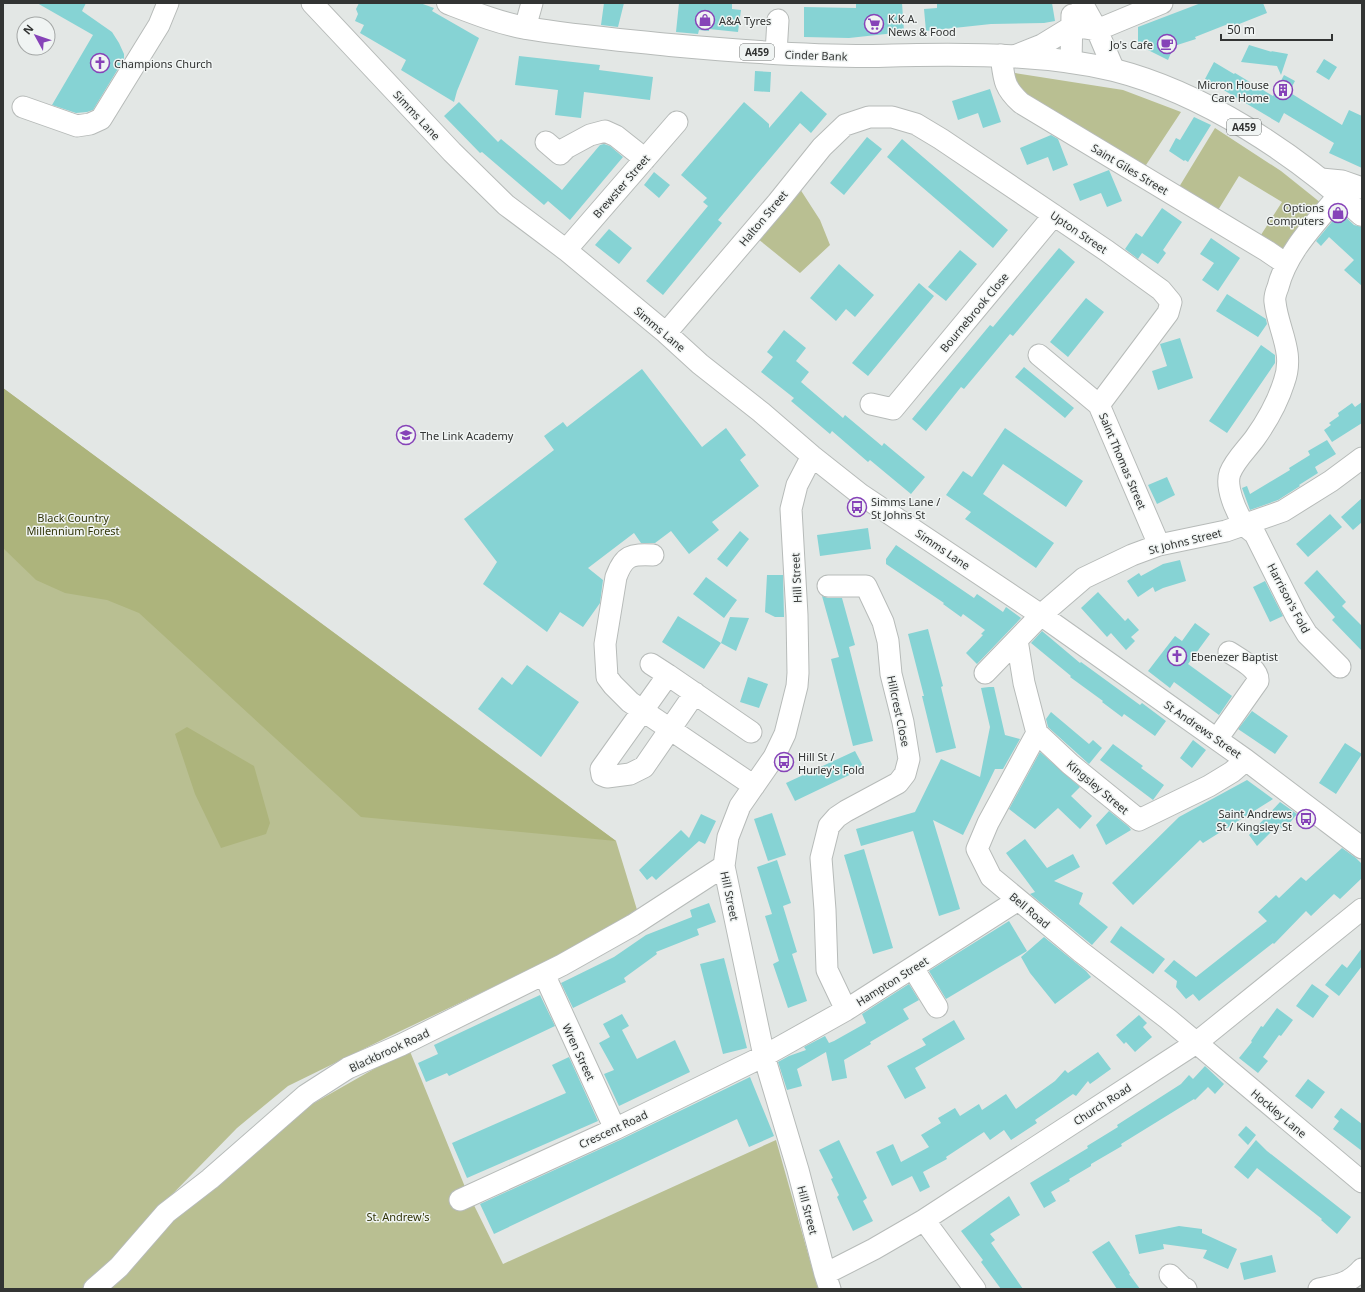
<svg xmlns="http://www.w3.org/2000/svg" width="1365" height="1292" font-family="'Noto Sans',sans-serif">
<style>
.green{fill:#b9bf92}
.forest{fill:#adb47c}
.building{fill:#86d3d4}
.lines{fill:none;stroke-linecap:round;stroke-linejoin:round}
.minor-casing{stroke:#b7bbb9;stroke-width:23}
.major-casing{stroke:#b7bbb9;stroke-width:24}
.minor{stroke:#fff;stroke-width:21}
.major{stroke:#fff;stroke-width:22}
.labels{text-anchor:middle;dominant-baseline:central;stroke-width:3;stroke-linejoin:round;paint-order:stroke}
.shield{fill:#f0f4f3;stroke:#6b6e6d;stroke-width:1}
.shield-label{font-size:10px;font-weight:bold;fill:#323433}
.poi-label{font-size:11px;fill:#323433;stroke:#f0f4f3;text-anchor:start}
.street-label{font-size:11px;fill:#323433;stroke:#f0f4f3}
.park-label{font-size:11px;fill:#313508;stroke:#f0f4f3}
</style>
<rect width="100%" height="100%" fill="#e3e7e5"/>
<path class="green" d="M1015,73l108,17 58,22 -37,56 -124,-76 -7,-9z
M1215,128l66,43 40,32 -35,47h-8l-19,-12 23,-36 -43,-26 -24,39 -39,-23z
M800,189l20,31 10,25 -30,28 -42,-34z
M3,388l613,453 22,72 -67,37 -183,87 -100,49 -51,42 -83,85 146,-102 109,-62 56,138 38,77 273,-124 42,149h-815z"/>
<path class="forest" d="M3,388l534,395 79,58 -255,-24 -222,-204 -32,-13 -42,-7 -29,-13 -33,-32z
M187,727l67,39 16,57 -4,11 -45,14 -26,-54 -20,-60z"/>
<path class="building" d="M37,3h49l-4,8 30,21 7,11 5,11v5l-31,51 -6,2 -11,1 -24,-8 41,-70z
M359,3h61l14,5 -2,3 47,27 -22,53 -3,11 -53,-32 5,-10 -46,-27 4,-8 -9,-4 3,-7 -2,-5z
M604,3h20l-6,24 -17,-2z
M679,3h53v6l9,1 -3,22 -29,-3v2l-10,-1 -1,4 -22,-2z
M856,3h46l2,29 -55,6 -45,-1v-30l52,1z
M937,3h115l3,18 -11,2 -53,1 -65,7 -2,-22 13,-1z
M1201,3h62l4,10 -38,15 -1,-4 -33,13 1,2 -22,7 -6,14 -30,-15v-18z
M1249,45l23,7 -1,-1 17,3 -7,21 -4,-9 -36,-4z
M519,56l81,9 -1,5 54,7 -3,23 -66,-8 -3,26 -26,-3 3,-25 -43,-5z
M1324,59l13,8 -8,13 -13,-8z
M1214,62l20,12 1,-1 38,23 11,-21 11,6 -6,11 53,33 7,-15 13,6v52l-33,-15 5,-10 -50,-30 -5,10 -74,-44z
M755,71l16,1 -1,20 -16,-1z
M990,89l11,33 -18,6 -5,-15 -20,7 -6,-19z
M801,91l26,23 -16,19 -11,-10 -82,97 4,3 -59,72 -17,-14 62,-75 -5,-4 4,-4 -26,-23 63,-73 25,22v4z
M459,102l39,40 3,-3 61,51 38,-45 4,-1 6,2 13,11 -53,63 -22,-19 -4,4 -62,-53 -2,1 -36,-37z
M1194,117l17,8 -23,37 -3,-2 -1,1 -15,-10 7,-13 4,2z
M1051,135l7,4 10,26 -15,6 -5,-14 -21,8 -7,-17z
M867,137l15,12 -38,46 -14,-12z
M902,139l106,91 -15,18 -106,-91z
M1109,170l13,31 -15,6 -6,-14 -21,8 -7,-17z
M654,172l16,13 -11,13 -15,-13z
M1162,208l20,14 -19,28 3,3 -8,11 -16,-11 -4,6 -13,-10 11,-16 6,4z
M1340,212l14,13 8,2v59l-18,-16 10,-10 -25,-23 -8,9 -5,-5z
M609,229l23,19 -13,16 -24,-19z
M1211,238l29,20 -22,33 -16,-11 12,-17 -14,-9z
M1059,248l16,14 -62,74 -3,-2 -46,55 -3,-2 -35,44 -14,-12 78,-94 3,2z
M960,250l17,14 -31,37 -18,-14z
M839,264l35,31 -19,22 -9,-8 -10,12 -26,-23z
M919,283l15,13 -66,80 -16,-13z
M1227,294l39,25 1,5 -9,13 -42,-26z
M1086,298l18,14 -36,45 -18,-15z
M784,330l22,18 -10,13 13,11 -8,10 42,36 2,-3 37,31 2,-3 41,34 -14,17 -41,-34 -2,2 -36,-31 -2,3 -39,-33 3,-3 -33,-26 12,-15 -6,-5z
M1180,338l13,40 -35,12 -6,-19 15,-5 -7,-22z
M1261,345l14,10v8l-48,70 -18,-12z
M1024,367l50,41 -9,10 -50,-41z
M642,369l60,78 24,-19 20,27 -6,5 19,26 -47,36 7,8 -30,24 -18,-23 -16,12h-14l-7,-10 -46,35 15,12 -3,23 -17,24 -23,-15 -13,20 -64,-48 14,-22 -33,-43 90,-69 -10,-14 19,-14 4,5z
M1362,402v21l-30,19 -8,-12 7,-5 -2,-2 10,-7 -1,-3 14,-10 3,4z
M1005,428l78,53 -17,26 -63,-43 -20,30 71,49 -18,25 -71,-49 6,-7 -25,-17 17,-24 9,6z
M1327,440l9,14 -21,13 3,6 -19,12 1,1 -22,14 -28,10 -8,-22 5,-2 3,8 40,-24 -1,-2 21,-13 -2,-4z
M1167,477l8,18 -18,9 -9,-19z
M1362,498v24l-9,8 -12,-13z
M1330,514l12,13 -34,30 -12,-13z
M868,528l3,21 -51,7 -3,-21z
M740,531l9,8 -22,28 -10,-8z
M896,545l78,53 3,-4 26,18 3,-5 15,11 -44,46 -11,-11 17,-18 -2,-1 4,-4 -22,-16 -2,3 -18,-13 1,-1 -58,-39v-5z
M1180,560l6,21 -23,7 -8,4 -2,-5 -15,10 -11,-16 12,-8 2,3 22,-12z
M1317,570l29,32 -4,4 20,20v25l-30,-31 3,-3 -31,-34z
M767,575h16l1,42h-9l-10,-5z
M706,577l31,23 -13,18 -31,-24z
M1265,581l18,35 -13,6 -17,-35z
M1098,592l27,29 3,-3 11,12 -8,7 4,4 -9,9 -15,-17 -4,4 -26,-29z
M822,596l6,2h14l13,47 -6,2 24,94 -20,5 -22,-87 8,-2z
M678,616l43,27 -17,26 -42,-27z
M730,617l19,1 -13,33 -15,-8z
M1195,623l15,11 -22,30 44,32 -13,19 -45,-33 -4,6 -22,-17 27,-35 7,5z
M928,629l15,57 -2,1 15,61 -20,5 -14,-57h2l-16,-62z
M1042,631l38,32 1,-1 59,43 2,-2 24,18 -11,15 -31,-22 -2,3 -20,-15 1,-1 -33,-24 1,-1 -40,-33z
M527,665l52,37 -38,55 -63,-48 24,-32 10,8z
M748,677l20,7 -9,24 -19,-6z
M989,687h5l11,48 15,4 -17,30h-8l-32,66 -30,-15 27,89 -21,7 -26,-85 -52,15 -5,-17 59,-17 26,-53 39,18 10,-50 -9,-39z
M1252,711l36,25 -13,18 -37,-25z
M1051,712l38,32 4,-4 9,8 -13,16 -41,-37 -2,-8z
M1193,740l13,10 -14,18 -12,-10z
M1345,743l17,11 -26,40 -17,-11z
M1113,744l30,22 -2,2 23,17 -11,15 -53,-40z
M855,751l9,17 -69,33 -9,-18z
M1040,752l40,35 -9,9 21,20 -12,13 -22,-21 -23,21 -26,-20z
M1247,780l26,19 -70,44 -3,-3 -67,65 -21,-22 67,-66z
M1280,802l17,12 -13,16 -6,-5 -21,21 -8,-11z
M1109,811l20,16 2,3 -25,15 -10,-20z
M772,813l14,42 -18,6 -14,-42z
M701,814l15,7 -11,23 -6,-3 -43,39 -4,-4 -5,4 -8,-10 42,-40 8,8z
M1025,839l22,29 26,-14 7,13 -26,14 29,12 -4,11 29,23 -16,18 -62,-51 5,-2 -29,-39z
M1342,848l14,10 6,6v14l-22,21 -6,-5 -23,22 -5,-5 -32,33 -1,-1 -74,58 -6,-7 -7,5 -10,-12 1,-6 -13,-10 10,-11 22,17 71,-56 -9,-9 18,-17 3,3 22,-21 5,4z
M864,849l29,99 -20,6 -29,-99z
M777,860l14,43 -8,3 14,46 -5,2 15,47 -19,7 -15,-44 6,-3 -14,-45 7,-2 -15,-47z
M709,903l7,19 -19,7 2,6 -43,17 1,2 -33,24 2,4 -53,26 -12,-25 53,-26 32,-22 46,-18 -2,-7z
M1009,921l18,30 -81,48 -17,-28z
M1121,926l44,33 -12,15 -43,-32z
M1044,937l42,34 5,6 -36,27 -25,-31 -9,-16z
M1362,948v18l-23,30 -14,-11 17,-21 5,4z
M724,958l23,90 -24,6 -23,-90z
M909,984l10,16 -16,9 6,10 -39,23 1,2 -27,16 3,18 -15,3 -6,-29 -29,17 5,17 -15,4 -9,-28 11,-6 17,-6 -2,-3 21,-11 4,7 5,-2 32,-18 -4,-9z
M1312,984l17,12 -16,22 -17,-12z
M540,995l15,31 -106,50 -2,-3 -21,9 -8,-19 20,-9 -4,-9z
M1277,1008l16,12 -12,16 -2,-1 -16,22 5,4 -10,12 -19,-15 13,-16 -1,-1 10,-15 2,1z
M622,1014l7,12 -7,4 15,29 38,-19 15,32 -71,34 -15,-32 10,-4 -15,-27 11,-6 -7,-13z
M1139,1015l8,8 -4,4 9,10 -17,15 -9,-10 -2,2 -8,-9z
M954,1020l11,19 -50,29 11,20 -21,11 -18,-33 39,-21 -4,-6z
M1098,1052l13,17 -21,15 -2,-3 -12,15 -3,-2 -38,26 2,3 -26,17 -7,-10 -14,10 -6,-8 -38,25 1,2 -24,13 7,15 -10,5 -8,-16 -20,10 -16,-34 17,-8 8,18 28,-15 -8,-12 20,-12 -3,-5 17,-10 5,8 19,-12 3,6 24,-16 10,15 39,-28 10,-11 3,3z
M569,1057l29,64 -131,57 -15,-35 114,-50 -14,-28z
M1205,1066l19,18 -9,10 -7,-7 -13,13 -1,-1 -73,45 1,2 -31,18v2l-22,13 1,2 -19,11 5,9 -12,7 -14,-25 58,-35 -1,-2 31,-19 -1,-2 64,-41 8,-9 4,4z
M750,1077l24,59 -25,11 -12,-28 -243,115 -14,-30 140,-64z
M1308,1079l17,13 -13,17 -17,-13z
M1341,1108l21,16v27l-29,-22 6,-8 -5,-4z
M1246,1126l10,9 -8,10 -10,-10z
M839,1140l28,58 -4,3 10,20 -20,10 -16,-34 2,-2 -8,-16 2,-1 -14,-28z
M1256,1140l11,11 84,66 -14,17 -16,-14 1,-1 -65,-51 -9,11 -14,-12z
M1009,1196l11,19 -30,19 5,6 -4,3 32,46h-22l-20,-27 2,-2 -22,-29z
M1179,1226l23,3v4l35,16 -9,20 -25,-11 4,-8 -44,-6 1,5 -25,5 -4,-19z
M1109,1241l21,32 -1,1 11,15h-23l-25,-37z
M1272,1255l4,17 -32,8 -4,-17z"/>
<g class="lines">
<g class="minor-casing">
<path id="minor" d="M312,3l140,149 54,53 60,45 100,83 34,31 61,48 51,44 48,38 181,121 205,145 116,88
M1082,3l15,27 17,40
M525,28l7,-25
M1097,30l65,-27
M776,53l2,-33
M1001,55c3,23 2,32 20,48l246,148 19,13
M1012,57l30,-12 31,-19 24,4
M1071,62l1,-47
M23,107l54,19 13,-2 11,-5 58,-94 9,-22
M546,142l14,12 6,-6 24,-13 15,-4 11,5 29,23
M1321,179l21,2 20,7
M1339,195c-23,28 -52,56 -61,92 -2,5 -4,10 -3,15 3,28 20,50 9,80 -6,19 -17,39 -29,56 -8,11 -20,22 -25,35 -5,14 6,39 14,51 2,4 8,7 11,10l41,82 11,18 33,33
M566,250l111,-128
M666,333l111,-130 45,-56 23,-22 24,-8h23l24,7 25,15 166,112 54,39 10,12 -3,11 -69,92
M1039,355l60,50 60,140
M871,404l22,5 161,-194
M812,456l-15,29 -6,24 6,106 1,58 -1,13 -12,48 -11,23 -34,49 -12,31 -4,29 40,190 34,114 27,104 5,15
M653,555c-22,-1 -29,0 -37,22l-11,67 2,33 6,8 17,17 124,84
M828,586h38l17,36 5,19 3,33 12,48 6,37 -4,15 -7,9 -52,28 -9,6 -8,9 -8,32 4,52 2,60 19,40
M1017,640l7,43 13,50 33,31 69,56 70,-34 23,-14 14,-12
M651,664l17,11
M985,673l56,-58 43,-37 48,-23 27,-10 67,-14 57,-20 48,-30 31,-23
M695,693l-51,74 -14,7 -23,3 -5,-2 -1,-6 67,-94 83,57
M1037,733l-49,90 -11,26 14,28 90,75 87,67 194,163
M1217,739l41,-58c1,-13 -19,-22 -29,-29
M913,968l24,39
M544,974l71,155
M460,1200l155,-71 149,-73 82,-46 172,-110
M924,1220l51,69
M825,1274l49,-25 50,-29 272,-177 166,-134
M1170,1275l12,12 4,2
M94,1289l25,-22 47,-54 44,-34 96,-84 42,-27 53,-23 161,-80 71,-40 91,-59
M1319,1289c18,-4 30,-5 43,-20"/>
</g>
<g class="major-casing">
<path id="major" d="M448,3c26,10 51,20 78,25 47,8 97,12 144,17 66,6 132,11 198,11 16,0 33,-1 49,-1 64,-1 134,0 197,15 90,23 180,83 248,145"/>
</g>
<use href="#minor" class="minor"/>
<use href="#major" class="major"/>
</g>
<defs>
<g id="shop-ring" transform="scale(1)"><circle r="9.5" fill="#f0f4f3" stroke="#8643b8" stroke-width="1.5"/><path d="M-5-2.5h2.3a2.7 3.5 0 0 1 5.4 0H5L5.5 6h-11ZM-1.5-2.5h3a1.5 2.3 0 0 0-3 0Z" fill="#8643b8"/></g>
<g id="supermarket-ring" transform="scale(1)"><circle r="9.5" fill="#f0f4f3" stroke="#8643b8" stroke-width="1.5"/><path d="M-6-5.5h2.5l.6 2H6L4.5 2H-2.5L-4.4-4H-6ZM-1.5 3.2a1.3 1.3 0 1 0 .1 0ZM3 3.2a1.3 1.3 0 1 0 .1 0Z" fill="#8643b8"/></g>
<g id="cafe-ring" transform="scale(1)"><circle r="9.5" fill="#f0f4f3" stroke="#8643b8" stroke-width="1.5"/><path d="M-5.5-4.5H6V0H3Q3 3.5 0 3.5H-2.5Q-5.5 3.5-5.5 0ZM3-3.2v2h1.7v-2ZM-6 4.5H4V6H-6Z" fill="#8643b8"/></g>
<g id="church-ring" transform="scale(1)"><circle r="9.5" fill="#f0f4f3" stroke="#8643b8" stroke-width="1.5"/><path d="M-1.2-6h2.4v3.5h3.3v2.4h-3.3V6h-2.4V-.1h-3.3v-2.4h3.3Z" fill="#8643b8"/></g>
<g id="building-ring" transform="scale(1)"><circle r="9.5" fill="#f0f4f3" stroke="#8643b8" stroke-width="1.5"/><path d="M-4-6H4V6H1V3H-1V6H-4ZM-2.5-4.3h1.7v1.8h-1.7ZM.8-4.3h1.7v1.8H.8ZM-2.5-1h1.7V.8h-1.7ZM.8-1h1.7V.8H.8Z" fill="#8643b8"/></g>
<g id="school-ring" transform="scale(1)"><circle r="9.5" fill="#f0f4f3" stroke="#8643b8" stroke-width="1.5"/><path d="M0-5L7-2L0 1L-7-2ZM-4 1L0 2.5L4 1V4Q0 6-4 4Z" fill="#8643b8"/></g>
<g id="bus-ring" transform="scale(1)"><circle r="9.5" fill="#f0f4f3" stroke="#8643b8" stroke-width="1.5"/><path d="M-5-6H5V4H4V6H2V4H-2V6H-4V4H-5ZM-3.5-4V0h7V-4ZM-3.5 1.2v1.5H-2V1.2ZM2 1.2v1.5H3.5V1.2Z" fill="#8643b8"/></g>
</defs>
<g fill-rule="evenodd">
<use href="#shop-ring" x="705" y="20"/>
<use href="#supermarket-ring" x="874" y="24"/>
<use href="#cafe-ring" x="1167" y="44"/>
<use href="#church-ring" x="100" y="63"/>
<use href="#building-ring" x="1283" y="90"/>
<use href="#shop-ring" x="1338" y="213"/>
<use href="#school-ring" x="406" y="435"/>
<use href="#bus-ring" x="857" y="507"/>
<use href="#church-ring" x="1177" y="656"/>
<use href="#bus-ring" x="784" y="762"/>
<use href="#bus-ring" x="1306" y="819"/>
</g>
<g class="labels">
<g class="shield">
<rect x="740" y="44" width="34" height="16" rx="3"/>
<rect x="1227" y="119" width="34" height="16" rx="3"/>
</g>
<g class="shield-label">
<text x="757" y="52">A459</text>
<text x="1244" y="127">A459</text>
</g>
<g class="poi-label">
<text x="888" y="18">K.K.A.<tspan x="888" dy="13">News &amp; Food</tspan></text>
<text x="719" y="20">A&amp;A Tyres</text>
<text x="1153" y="44" text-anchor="end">Jo's Cafe</text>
<text x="114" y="63">Champions Church</text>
<text x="1269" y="84" text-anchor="end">Micron House<tspan x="1269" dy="13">Care Home</tspan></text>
<text x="1324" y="207" text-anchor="end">Options<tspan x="1324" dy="13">Computers</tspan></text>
<text x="420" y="435">The Link Academy</text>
<text x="871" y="501">Simms Lane /<tspan x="871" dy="13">St Johns St</tspan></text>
<text x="1191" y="656">Ebenezer Baptist</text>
<text x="798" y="756">Hill St /<tspan x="798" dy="13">Hurley's Fold</tspan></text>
<text x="1292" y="813" text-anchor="end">Saint Andrews<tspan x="1292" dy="13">St / Kingsley St</tspan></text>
</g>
<g class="street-label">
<text transform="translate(816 55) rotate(2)">Cinder Bank</text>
<text transform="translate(417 115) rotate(47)">Simms Lane</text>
<text transform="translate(1130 169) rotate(31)">Saint Giles Street</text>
<text transform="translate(621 186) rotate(-49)">Brewster Street</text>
<text transform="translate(763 218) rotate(-50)">Halton Street</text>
<text transform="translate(1079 232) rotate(34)">Upton Street</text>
<text transform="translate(974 312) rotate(-50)">Bournebrook Close</text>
<text transform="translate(660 329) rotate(40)">Simms Lane</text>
<text transform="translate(1123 461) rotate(67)">Saint Thomas Street</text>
<text transform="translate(1185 541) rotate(-14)">St Johns Street</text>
<text transform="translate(943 549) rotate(34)">Simms Lane</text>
<text transform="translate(796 578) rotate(-93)">Hill Street</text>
<text transform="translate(1289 598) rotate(62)">Harrison's Fold</text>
<text transform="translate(899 711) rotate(78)">Hillcrest Close</text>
<text transform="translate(1203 729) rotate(35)">St Andrews Street</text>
<text transform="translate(1098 787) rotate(40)">Kingsley Street</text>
<text transform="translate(730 896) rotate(78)">Hill Street</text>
<text transform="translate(1030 910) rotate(40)">Bell Road</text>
<text transform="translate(892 981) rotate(-32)">Hampton Street</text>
<text transform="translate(389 1050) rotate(-25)">Blackbrook Road</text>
<text transform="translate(579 1052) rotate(65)">Wren Street</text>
<text transform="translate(1102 1104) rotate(-33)">Church Road</text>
<text transform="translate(1279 1113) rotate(40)">Hockley Lane</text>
<text transform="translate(613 1129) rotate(-25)">Crescent Road</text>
<text transform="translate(808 1210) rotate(75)">Hill Street</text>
</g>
<g class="park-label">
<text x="73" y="517">Black Country<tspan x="73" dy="13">Millennium Forest</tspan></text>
<text x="398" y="1216">St. Andrew's</text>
</g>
</g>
<rect width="1365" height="1292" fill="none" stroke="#323433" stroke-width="8"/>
<g transform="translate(36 36) rotate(310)"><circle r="19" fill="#f0f4f3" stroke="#a4a7a6"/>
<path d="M0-3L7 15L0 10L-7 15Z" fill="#8643b8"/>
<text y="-6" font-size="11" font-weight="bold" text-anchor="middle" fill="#323433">N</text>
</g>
<path d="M1221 34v6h111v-6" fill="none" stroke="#323433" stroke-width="2"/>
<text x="1227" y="34" font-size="12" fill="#323433" stroke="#f0f4f3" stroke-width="3" paint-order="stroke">50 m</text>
</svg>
